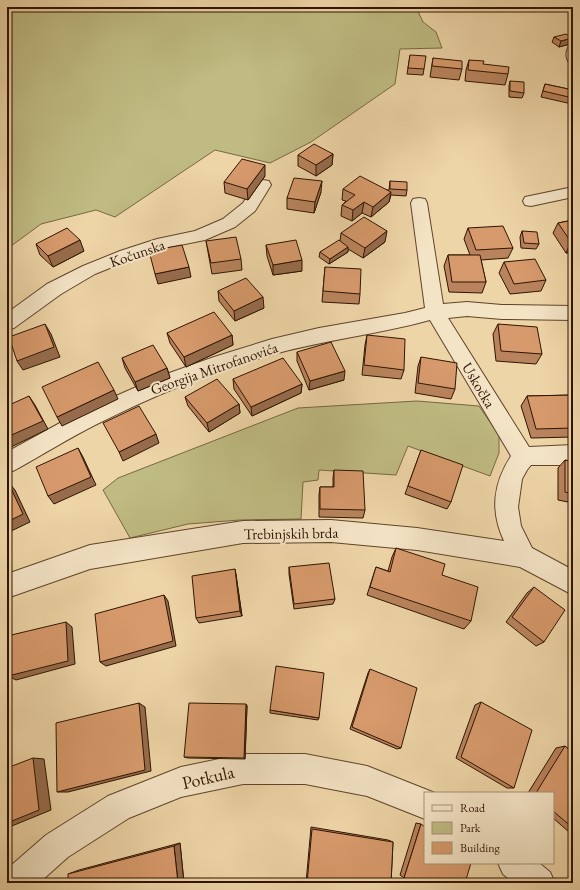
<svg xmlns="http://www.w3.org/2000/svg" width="580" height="890" font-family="'EB Garamond',serif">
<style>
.green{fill:#bfbb82;stroke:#776842}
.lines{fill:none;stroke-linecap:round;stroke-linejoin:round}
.minor-casing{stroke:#5f442b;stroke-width:2}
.minor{fill:#f4e4c6;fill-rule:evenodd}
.wall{fill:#b9845d;stroke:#2f1402}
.shaded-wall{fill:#966c4c;stroke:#2f1402}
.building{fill:#d79a6c;stroke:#2f1402}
.labels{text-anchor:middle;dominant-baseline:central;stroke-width:4;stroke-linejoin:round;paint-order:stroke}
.street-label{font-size:15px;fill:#2f1402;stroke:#f4e4c6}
.near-street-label{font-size:18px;fill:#2f1402;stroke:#f4e4c6}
</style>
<rect width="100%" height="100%" fill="#eed5a7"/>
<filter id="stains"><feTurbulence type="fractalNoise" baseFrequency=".005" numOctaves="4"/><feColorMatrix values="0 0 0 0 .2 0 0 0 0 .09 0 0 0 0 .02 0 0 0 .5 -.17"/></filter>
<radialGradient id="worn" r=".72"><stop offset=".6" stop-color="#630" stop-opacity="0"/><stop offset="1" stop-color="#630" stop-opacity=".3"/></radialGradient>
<path class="green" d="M7,7h409l7,15 13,10 6,16 -42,1 -5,35 -84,58 -41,21 -55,-13 -100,67 -19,-7 -55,14 -34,25z
M417,401l62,5 20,29v18l-9,23 -82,-30 -12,29 -77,-5 -1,10 -15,2 -2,37 -61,1 -52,4 -58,14 -27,-48 15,-12 180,-70z"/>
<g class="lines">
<g class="minor-casing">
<path id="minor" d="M573,47v15l-5,-1c-2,-4 -2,-9 0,-13z
M263,180l6,1 2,4 -16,26 -20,16 -30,13 -40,8 -33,11 -37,15 -34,20 -47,34 -7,2v-17l40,-29 36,-18 37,-15 37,-12 38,-8 28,-12 20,-16 14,-22z
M573,187v10l-42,9 -6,-1 -2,-4 2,-4z
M419,198l6,1 2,4 16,101 24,-2 35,3 71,1v14l-71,-1 -35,-3 -19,2 81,129 44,-2v20h-42l-4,5 -5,9 -4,28 3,19 11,22 41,22v25l-53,-28 -103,-17 -86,-8 -88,1 -153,26 -83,29v-24l83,-29 153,-24 88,-1 86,8 87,13c-14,-30 -11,-57 7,-85l-81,-136c-51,14 -105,20 -156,34 -61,17 -121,42 -177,70 -28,14 -55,31 -82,46l-8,3v-21l73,-40 81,-36 53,-19 58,-18 47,-11 86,-15 20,-5 -14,-105 2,-4z
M243,754h62l62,12 68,27h-10v26l-58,-23 -62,-12h-62l-62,13 -52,21 -61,39 -29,26h-32v-14l39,-34 62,-39 73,-29z
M498,863h41l11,9 5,11h-41l-11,-9z"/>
</g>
<use href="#minor" class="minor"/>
</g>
<path class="wall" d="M554,37l16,7 -11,3 -7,-5z
M410,55l14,14 -1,6 -16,-1z
M433,58l29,11 -3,11 -29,-3z
M469,60l39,14 -3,11 -40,-4 1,-11z
M510,81l14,12 -2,5 -13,-1v-11z
M545,84l28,6v12l-1,2 -31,-7z
M333,154l-1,11 -16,11 -18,-10v-11z
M265,176l-17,24 -23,-7 -1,-11z
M390,181l17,9 -1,6 -15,-1 -2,7 -18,15 -9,-4 -10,8 -11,-5 1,-11 4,-4 -4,-1 1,-11 46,1z
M321,192l-7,21 -27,-4v-11z
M573,220v32l-7,1 -13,-20 5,-10z
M468,228l45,20 -5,10 -27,2 5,22 -4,11 -33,-1 -5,-26 4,-11h22l-6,-16z
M522,231l17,13 -3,5 -15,-1 -1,-11z
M341,233l44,9 -22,16 -15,-9v3l-19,12 -10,-7 1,-5 20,-11z
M206,241l35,18 1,11 -30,4z
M36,244l48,7 -31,16 -13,-12z
M266,245l36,26 -29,4 -6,-19z
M504,262l42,18 -5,11 -31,3 -11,-21z
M573,263v31h-2l-2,-23z
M325,267l35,27 -1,10 -37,-2z
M218,291l46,17 -29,13 -16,-20z
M498,324l44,30 -6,10 -40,-3 -3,-27z
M167,333l65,2 1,10 -47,22 -16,-24z
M367,335l37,35 -3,9 -39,-4 3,-30z
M297,352l47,28 -35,10 -12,-29z
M421,357l34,32 -4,10 -36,-6 3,-27z
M122,358l45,10 3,10 -32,13 -13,-23z
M233,379l69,5 -1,9 -49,23 -18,-27z
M573,395v42l-42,1 -10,-32 6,-10z
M185,397l54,7 1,9 -31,19 -21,-26z
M421,450l30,52 -4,7 -42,-15z
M565,460l8,2v41l-15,-3v-32z
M334,470l31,40 -2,8 -44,-1v-22l1,-8h13v-9z
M396,548l46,27 29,46 -7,8 -97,-34 9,-28 12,4 4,-14z
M289,567l46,32 -2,5 -39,5 -5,-35z
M235,569l1,6 6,41 -43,7 -3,-5z
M534,587l10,55 -8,4 -30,-24 21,-29z
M370,669l31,79 -4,1 -47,-20 18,-56z
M481,702l33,86h-7l-51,-30 19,-53z
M246,704l1,2 -2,53 -57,-1 -4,-1z
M270,710l49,8 -1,2 -48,-7z
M565,746l8,7v80l-4,-1 -16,-14v-25h-25l28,-45z
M416,823l5,1 -17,54 -4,-3z
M311,827l77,13 5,2 -2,41h-85z
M180,843l4,40 -116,-9 11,-4z
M523,878l8,3 2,2h-13z"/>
<path class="shaded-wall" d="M572,38l-2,6 -11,3 2,-6z
M333,154l-1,11 -16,11v-11z
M265,165v11l-17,24 -1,-11z
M322,181l-1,11 -7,21 1,-11z
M391,192l-2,10 -18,15 2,-10z
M364,202l-2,11 -10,8 1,-11z
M387,231l-2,11 -22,16 2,-10z
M80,240l4,11 -31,16 -5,-11z
M571,242h2v10l-7,1z
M348,247v5l-19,12 1,-5z
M302,260v11l-29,4v-10z
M189,267l2,10 -33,7 -3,-10z
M263,297l1,11 -29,13 -1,-10z
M45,324l6,10 9,23 -37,13 -6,-9z
M232,335l1,10 -47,22 -2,-10z
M167,368l3,10 -32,13 -3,-9z
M345,371l-1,9 -35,10 1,-9z
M302,384l-1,9 -49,23 -1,-9z
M114,390l4,9 -56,27 -5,-9z
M29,396l6,9 13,24 -39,19 -2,-2v-9z
M239,404l1,9 -31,19 -2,-9z
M156,434l3,9 -36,18 -4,-9z
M78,448l5,9 13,28 -42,19 -6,-8z
M8,482l7,8 15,32 -23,11z
M235,569l1,6 6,41 -2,-5z
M164,595l4,6 8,45 -70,20 -6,-4z
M66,622l6,5 3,37 -59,16 -8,-4z
M139,703l6,4 6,64 -83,21h-11z
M246,704l1,2 -2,53 -1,-1z
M33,758l11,1 7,51 -44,18v-5z
M180,843l4,40h-6l-4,-37z"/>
<path class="building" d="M566,34l6,4 -11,3 -7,-4z
M410,55l16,1 -2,13 -16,-1z
M433,58l29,3v8l-30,-3z
M469,60l15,1 -1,3 26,3 -1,7 -40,-4z
M510,81l14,1v11l-14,-2z
M545,84l28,6v8l-30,-7z
M314,144l19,10 -17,11 -18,-10z
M242,159l23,6 -18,24 -23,-7z
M360,176l31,16 -18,15 -9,-5 -11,8 -11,-5 13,-10 -12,-6z
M294,178l28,3 -7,21 -28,-4z
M390,181l17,1v8l-17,-1z
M364,217l23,14 -22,17 -24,-15z
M573,220v22h-2l-13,-19z
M503,226l10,22 -37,2 -8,-22z
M67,228l13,12 -32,16 -12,-12z
M522,231l15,1 2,12 -15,-1z
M236,237l5,22 -30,4 -5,-22z
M296,240l6,20 -29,5 -7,-20z
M339,240l9,7 -18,12 -10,-7z
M182,245l7,22 -34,7 -6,-23z
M448,255h32l6,27h-34z
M535,259l11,21 -32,4 -10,-22z
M325,267l36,2 -1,25 -37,-3z
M246,278l17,19 -29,14 -16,-20z
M214,312l18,23 -48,22 -17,-24z
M45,324l9,23 -37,14 -8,-24z
M498,324l39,3 5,27 -41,-3z
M367,335l38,4 -1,31 -40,-5z
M331,342l14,29 -35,10 -13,-29z
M153,345l14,23 -32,14 -13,-24z
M421,357l36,6 -2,26 -37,-6z
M283,358l19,26 -51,23 -18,-28z
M98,362l16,28 -57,27 -15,-30z
M217,379l22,25 -32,19 -22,-26z
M573,395v33l-37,1 -9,-33z
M29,396l14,25 -36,16v-31z
M139,406l17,28 -37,18 -16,-29z
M78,448l13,29 -43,19 -12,-29z
M421,450l42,15 -12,37 -43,-16z
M565,460l8,2v32l-8,-2z
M334,470l29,1 2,39 -45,-1v-22h14z
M8,482l15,32 -16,8v-39z
M396,548l49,16 -3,11 36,12 -7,34 -101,-34 6,-20 14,5z
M329,563l6,36 -41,5 -5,-37z
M235,569l5,42 -44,7 -4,-42z
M534,587l31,23 -21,32 -32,-25z
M164,595l9,46 -73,21 -5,-48z
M66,622l2,39 -60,15 -1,-40z
M276,666l48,7 -5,45 -49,-8z
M370,669l47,19 -16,60 -49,-21z
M481,702l51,28 -18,58 -53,-31z
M139,703l6,67 -88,22 -1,-69z
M189,703l57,1 -2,54 -60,-1z
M565,746l8,7v75l-20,-17v-18h-17z
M33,758l6,52 -32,13v-55z
M421,824l4,3v36h46l-6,20h-52l-9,-5z
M312,829l81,13 -2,41h-84z
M174,846l4,37h-110v-9z"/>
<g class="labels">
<g class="street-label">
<text transform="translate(137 253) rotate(-19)">Kočunska</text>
<text transform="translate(214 368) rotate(-19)">Georgija Mitrofanovića</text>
<text transform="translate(479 385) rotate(59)">Uskočka</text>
<text transform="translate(291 533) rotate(-1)">Trebinjskih brda</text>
</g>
<g class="near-street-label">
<text transform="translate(208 777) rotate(-13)">Potkula</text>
</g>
</g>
<rect width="580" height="890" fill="none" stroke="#eed5a7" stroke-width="24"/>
<rect x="8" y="8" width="564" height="874" fill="none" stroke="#2f1402" stroke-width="2"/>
<rect x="12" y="12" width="556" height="866" fill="none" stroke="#2f1402"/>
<rect x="424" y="792" width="130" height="72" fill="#f4e4c6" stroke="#a59178"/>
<rect x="432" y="805" width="20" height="6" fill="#f4e4c6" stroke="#a59178"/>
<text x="460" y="812" font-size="12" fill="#2f1402">Road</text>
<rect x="432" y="822" width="20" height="12" fill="#bfbb82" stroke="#a59178"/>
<text x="460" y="832" font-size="12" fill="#2f1402">Park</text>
<rect x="432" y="842" width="20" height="12" fill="#d79a6c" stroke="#a59178"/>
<text x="460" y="852" font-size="12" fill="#2f1402">Building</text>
<rect width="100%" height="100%" filter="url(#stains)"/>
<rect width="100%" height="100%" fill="url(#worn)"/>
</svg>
